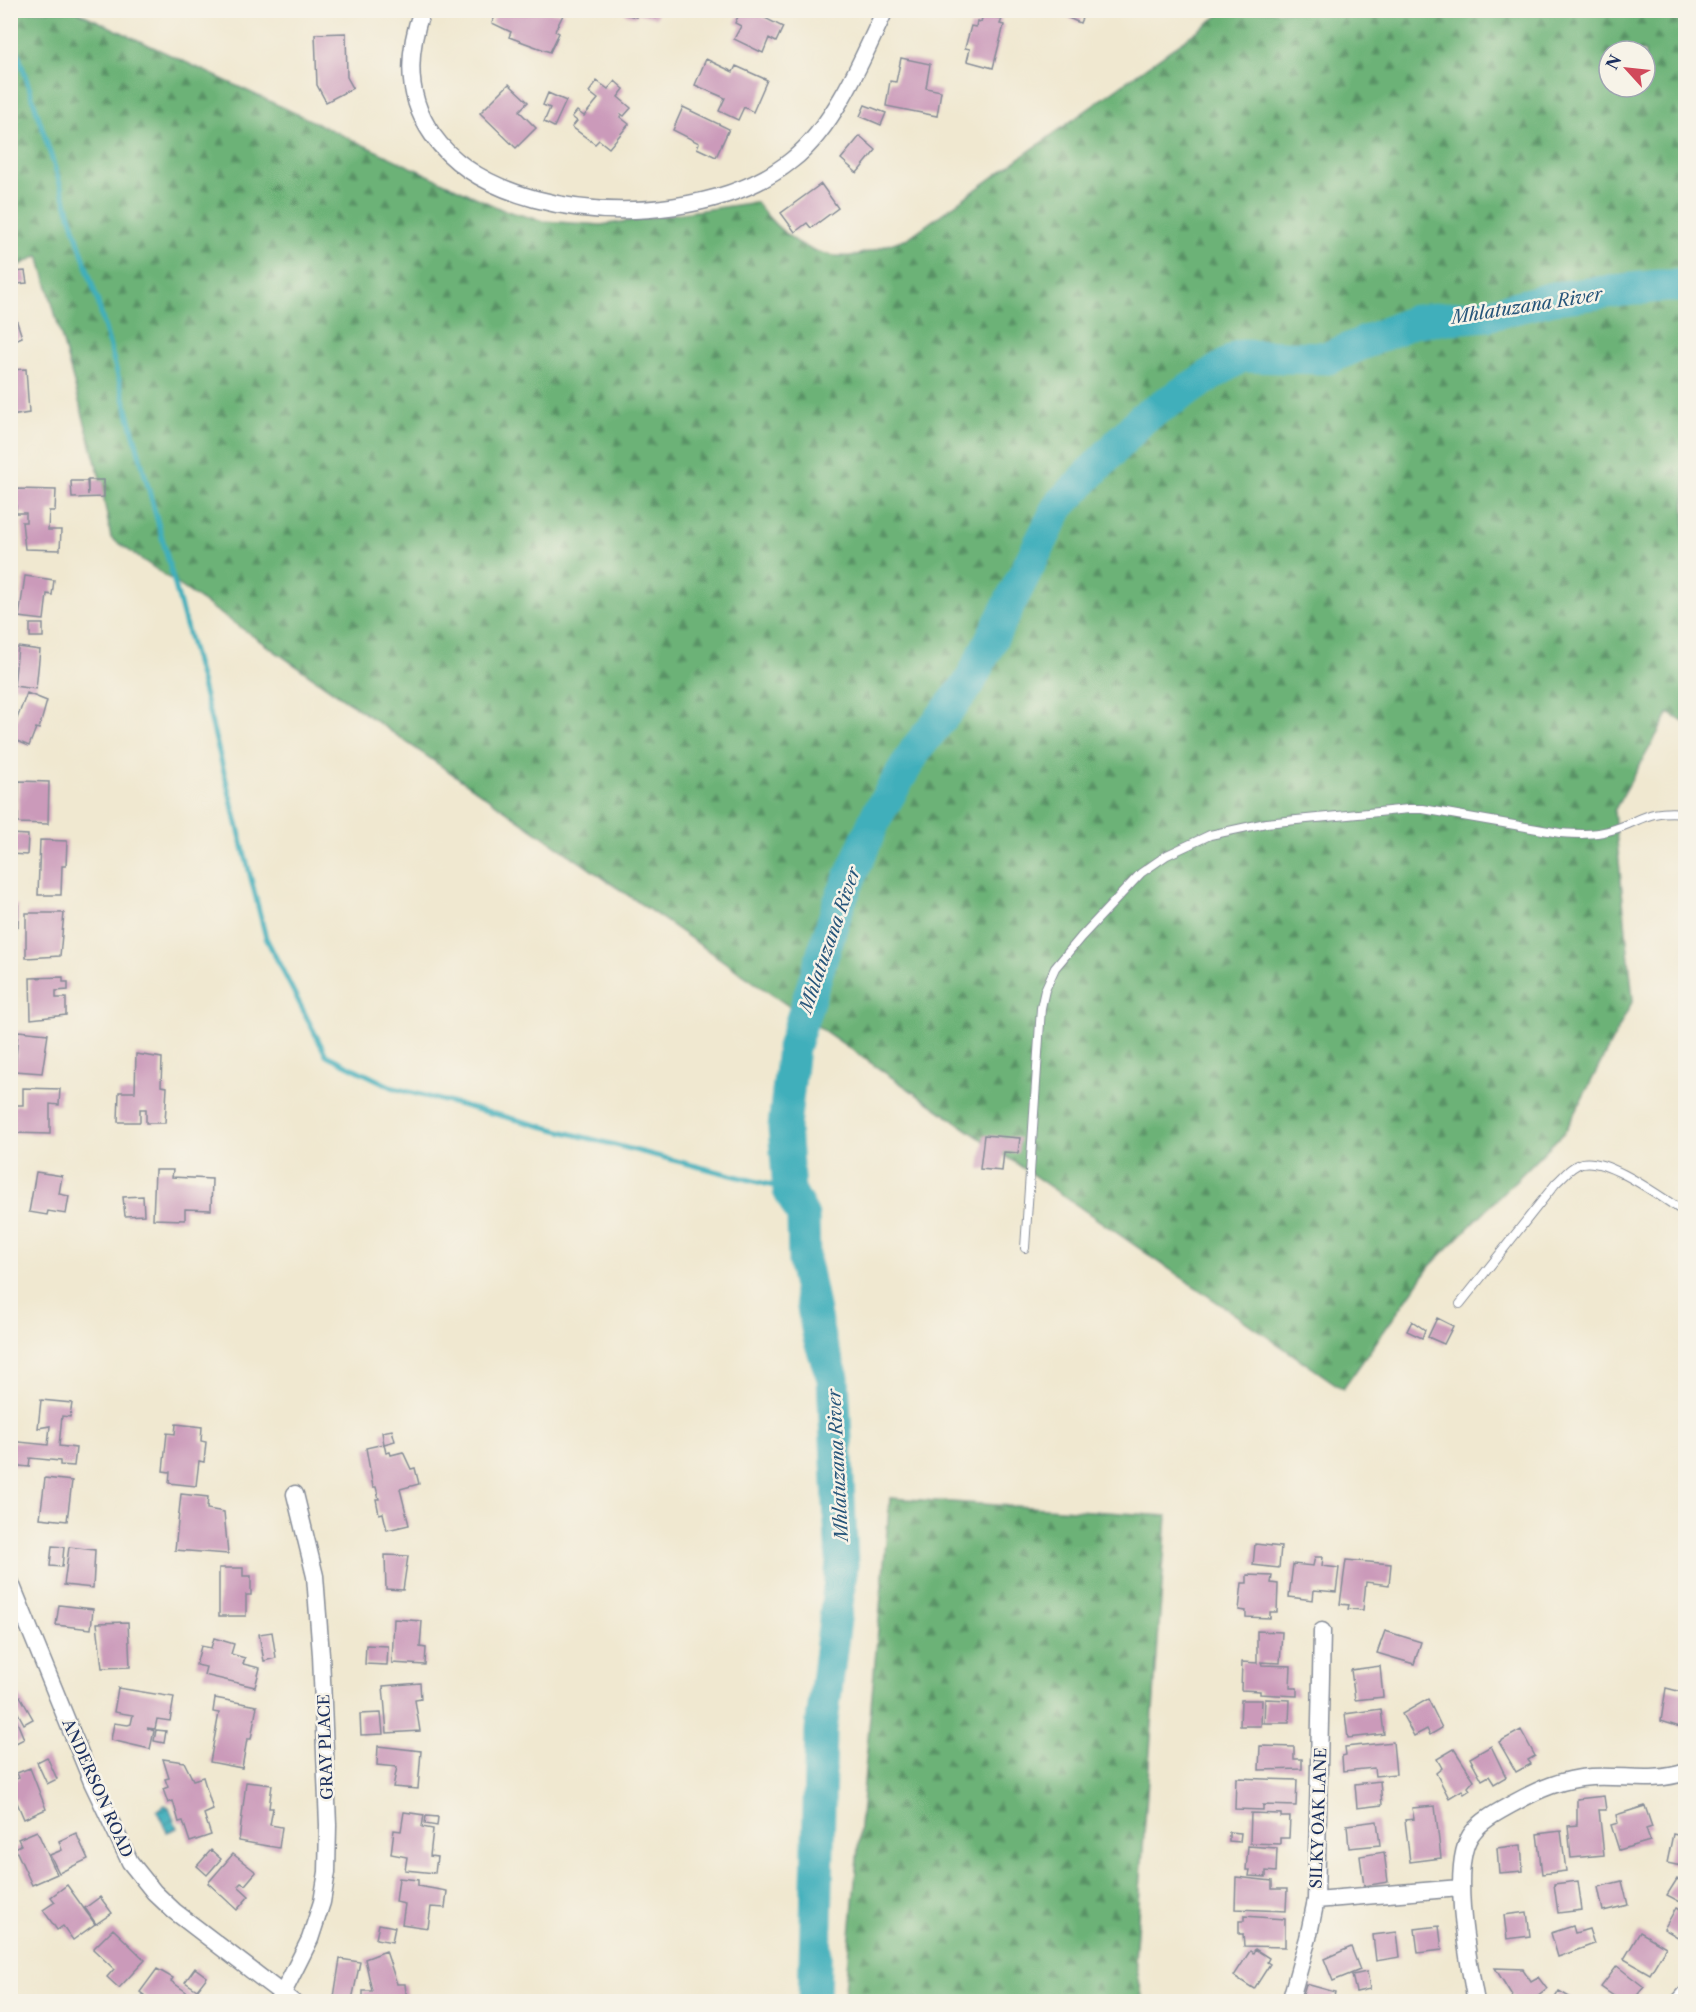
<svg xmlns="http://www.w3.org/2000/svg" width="1696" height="2012" font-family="'Libre Caslon Text',serif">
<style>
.forest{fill:url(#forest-firs);stroke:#44706a;stroke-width:1.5;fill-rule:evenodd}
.water{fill:url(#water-waves);stroke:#2d6f8c;stroke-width:1.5}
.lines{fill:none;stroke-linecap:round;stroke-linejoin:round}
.stream{stroke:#3fafbb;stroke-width:5}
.river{stroke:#3fafbb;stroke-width:33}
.building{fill:#cb9aba}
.service-casing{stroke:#868c97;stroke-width:10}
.minor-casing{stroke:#868c97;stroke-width:19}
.service{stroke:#fff;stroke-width:8}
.minor{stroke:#fff;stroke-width:16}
.labels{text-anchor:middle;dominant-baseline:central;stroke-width:5;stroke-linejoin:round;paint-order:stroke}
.street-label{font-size:16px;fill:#1b2f5e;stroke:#f7f3e8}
.water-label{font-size:18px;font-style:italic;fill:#26557a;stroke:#f7f3e8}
</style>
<defs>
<pattern id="forest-firs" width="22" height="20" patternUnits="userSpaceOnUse" patternTransform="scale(1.5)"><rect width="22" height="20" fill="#6cb277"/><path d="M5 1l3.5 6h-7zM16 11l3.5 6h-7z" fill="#589165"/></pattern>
<pattern id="water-waves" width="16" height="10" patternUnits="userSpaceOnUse" patternTransform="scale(1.5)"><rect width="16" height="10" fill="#3fafbb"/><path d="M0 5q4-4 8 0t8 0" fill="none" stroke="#348f9b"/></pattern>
</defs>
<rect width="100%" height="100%" fill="#f7f3e8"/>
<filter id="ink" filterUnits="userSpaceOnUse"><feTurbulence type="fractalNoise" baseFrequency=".0167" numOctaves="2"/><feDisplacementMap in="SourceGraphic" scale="12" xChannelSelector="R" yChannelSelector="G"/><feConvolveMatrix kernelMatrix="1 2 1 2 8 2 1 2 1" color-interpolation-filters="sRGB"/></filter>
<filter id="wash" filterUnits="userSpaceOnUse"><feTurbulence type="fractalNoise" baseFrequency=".008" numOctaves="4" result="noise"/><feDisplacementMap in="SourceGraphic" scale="24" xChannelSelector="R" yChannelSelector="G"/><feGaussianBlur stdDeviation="1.35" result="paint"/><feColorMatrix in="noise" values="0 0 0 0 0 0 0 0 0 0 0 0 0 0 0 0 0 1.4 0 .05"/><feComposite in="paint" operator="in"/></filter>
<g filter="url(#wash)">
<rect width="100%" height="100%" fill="#f0e8d0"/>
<path class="forest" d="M11,11h65l427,199 40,11 58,4 155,-23c22,30 54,57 94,54 19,-2 40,-13 58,-18l317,-227h460v712l-16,-10 -55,98 19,189 -67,130 -136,136 -87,123 -1232,-851 -11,-60 -61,-223 -28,15zM1609,51h36v36h-36z
M890,1498l277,18 -32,443 8,42h-299z"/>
<path class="water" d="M165,1805l4,2 8,21 -10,4 -10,-21z"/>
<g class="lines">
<path class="stream" d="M10,28l87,271 104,382 65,257 60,117 68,33 395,102"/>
<path class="river" d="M814,2002l7,-272 21,-166 -9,-186 -14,-40 -15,-77 -1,-45 -14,-26 -5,-63 9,-79 46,-145 38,-88 40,-67 51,-63 91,-179 84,-88 98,-62 87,2 87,-37 72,-6 66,-17 106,-12h27"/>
</g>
<g id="blocks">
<path class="building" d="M498,10l66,3 -9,18 4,2 -9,19 -41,-15 2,-5 -19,-9z
M626,10h32l-2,8 -19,-5 -1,4 -11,-3z
M741,10h8l34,17 -7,15 -7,-4 -6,15 -29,-14 7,-13 -6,-3z
M1060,10h19l5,3 -4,10 -21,-9z
M983,14l19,5 -2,5 4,1 -11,43 -26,-7 3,-12 -5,-1 6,-22 5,1 1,-6 4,1z
M346,33l1,44 6,11 -27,14 -9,-17 -2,-51z
M901,58l29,6 -4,24 15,3 -4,25 -51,-10 4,-25 6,1z
M706,59l27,13 3,-6 31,14 -14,32 -9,-5 -6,13 -19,-9 6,-13 -30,-13z
M597,81l11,8 7,-8 9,8 -6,8 13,11 -7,8 -3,-2 -1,3 9,7 -20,24 -10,-8 -4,4 -23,-17 5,-6 -5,-4 5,-6 7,5 14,-17 -9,-7z
M509,84l19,18 -9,9 17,17 -20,20 -36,-35z
M548,93l18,8 -12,26 -10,-5 6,-14 -7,-3z
M865,105l21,8 -5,12 -21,-9z
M683,107l46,22 -13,28 -19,-9 2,-5 -26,-13z
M860,136l16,14 -19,23 -16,-14z
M821,184l17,24 -27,20 -4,-5 -12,9 -14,-19z
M25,271l2,12 -10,1 -2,-12z
M13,310l9,27 -12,5v-31z
M26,369l3,44 -19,3v-46z
M88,480h16v17l-32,1 -1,-17h16l1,14z
M16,489l40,1 -1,21h-6l-1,19h13l-1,20 -35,-1 -3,-27h4v-9h-10z
M25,576l29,4 -2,15 -5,-1 -3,26 -25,-3z
M30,624h13v13h-13z
M18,647l22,3 -4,39 -22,-3z
M27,693l20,8 -8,28 -3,-1 -7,18 -19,-8v-19l6,2z
M19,781l30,1 -1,42 -30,-1z
M10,834l18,1 -1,20 -17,-1z
M40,840l27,1 -1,25h-4l-1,29h-23z
M10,905h8v22h-8z
M26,913h38l-4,43 -34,2z
M63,977v5h5v8l-12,1v7h10v17l-35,4 -1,-41z
M18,1031l30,3 -6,39 -27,-2z
M136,1054l26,4 -1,28 6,1 -2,36h-19v-14h-6v13h-22l1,-30h16z
M23,1088l37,1 -1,16 -9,-1v30l-37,-1 1,-28h9z
M984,1135l36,3 -2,15 -14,-1 -2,19 -22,-2z
M155,1170h18l-1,7 40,2 -1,31 -26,-1v11l-32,-1z
M36,1172l26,4 -3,18 10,2 -3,18 -18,-3 -1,4 -18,-3z
M143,1196l1,19 -19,1 -2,-19z
M1437,1318l16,8 -9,18 -16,-7z
M1412,1321l13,9 -3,8 -15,-7z
M41,1400l31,3 -2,14 -8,-1 -3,30 17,2 -2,18 -14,-1v-4l-30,-3 -1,9 -19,-2v-24l38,4 2,-19 -12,2z
M176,1424l26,3 -1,14 5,1 -2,20 -5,-1 -3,25 -27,-3 1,-11 -7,-1 4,-38 8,1z
M392,1430l3,11 -11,3 -2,-12z
M384,1444l2,9 4,-1 1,3 12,-3 8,17 4,-1 4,16 -19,5 9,36 -22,5 -4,-17 -4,1 -3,-15h3l-3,-12h-3l-7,-39z
M45,1478l27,3 -5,40 -27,-3z
M181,1494l27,3 -1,12 17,3 4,42 -53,-4z
M1255,1544l26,3 -2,21 -26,-3z
M52,1546l12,1 -2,20 -12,-1z
M69,1547l26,3 -2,38 -29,-3z
M385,1555l23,1 -5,34 -17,-1z
M1315,1557h8l-1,9 17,2 -3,24 -22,-2 -1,10 -24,-3 4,-33 20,2z
M1346,1560l45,4 -2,21 -23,-3 -3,28 -15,-1 1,-4 -9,-1z
M219,1568h24v8h8v19h-5v21h-27z
M1247,1575l25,1 -1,7 7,1 -1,28h-7v6l-24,-1v-6l-7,-1 3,-27h5z
M59,1605l34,4 -2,20 -35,-4z
M394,1619l28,2 -2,26 6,1 -1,17 -33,-2z
M128,1622l2,45 -28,1 -5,-45z
M1257,1631l25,1 -2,31 -19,-1 1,3 29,1 -1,22h7v8l-37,-2v-3l-19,-1 1,-28 15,1z
M1385,1631l36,11 -7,22 -37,-11z
M272,1632l4,26 -12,3 -5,-27z
M214,1638l20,6 -3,10 14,4 -2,6 17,4 -5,19 -51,-12 2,-8 -10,-2 5,-19 10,2z
M366,1645l22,1 -1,19 -22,-1z
M1380,1666l3,31 -28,3 -4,-30z
M420,1683l1,16 -6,1 5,31 -33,2 -4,-47z
M118,1688l56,9 -4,24 -13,-2 -2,10 -8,-1 7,3 -4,18 -39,-9 3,-17 14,2 3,-1 2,-9 -19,-3z
M1666,1688l20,5v36l-25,-8z
M20,1696l13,23 -9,5 -13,-24z
M215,1698l42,8 -6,33h-4l-5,29 -32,-6 9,-49 -6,-1z
M1265,1699l25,1 -1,23h-25z
M1428,1699l14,29 -12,7 -3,-6 -13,7 -12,-22z
M1241,1700h21l-1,26h-21z
M10,1705l14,34 -14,7z
M1381,1709l3,25 -36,4 -3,-24z
M381,1713l2,21 -22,1 -1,-21z
M156,1730l10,1 -2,12 -10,-2z
M1521,1730l14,26 -7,4 3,4 -15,8 -17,-30z
M1393,1742l3,32 -21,2 -1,-8 -31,3 -1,-15 4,-1 -1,-8z
M378,1746l43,5 -3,38 -25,-2 4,-20 -20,-2z
M1260,1746l34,1v12h8v10l-43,1z
M1491,1746l15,31 -12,7 -5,-8 -7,4 -12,-22z
M1454,1749l20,31 -6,7 2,3 -6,4 -2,-4 -13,8 -13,-25 6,-5 -5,-9z
M47,1757l10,22 -10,5 -10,-22z
M163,1759l21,3 9,18 10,-3 10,33 -9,4 7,21 -21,7 -7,-21 -4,1 -6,-21 -5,2 -5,-14 5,-2 -3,-8 4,-1z
M30,1768l16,41 -22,10 -9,-21 -5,2v-19l9,-3 -2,-5z
M1236,1778l61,2 -1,26 -33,-1v5l-28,-1z
M1380,1781l2,24 -25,3 -2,-24z
M246,1782l26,3 -3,23h4l-3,17 12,2 -3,21 -40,-7z
M1604,1796l2,14h-7l5,45 -33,3 -3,-32 9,-1v-26z
M1435,1806l6,52 -31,4 -5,-42 9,-1 -2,-11z
M1645,1806l7,21 -6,2 4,12 -31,9 -8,-25 7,-2 -2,-8z
M404,1812l20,3 -2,12 11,2 -3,27 7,1 -2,16 -30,-3 2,-13 -16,-3 3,-24 7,1z
M1251,1813l30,1v3h9l-1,21h-9v6l-30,-1z
M426,1816l12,1 -1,9 -12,-2z
M1377,1821l3,24 -31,3 -2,-23z
M37,1831l20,43 -25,11 -17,-37 6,-3 -3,-6z
M1561,1831l5,40 -24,3 -5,-40z
M1229,1832l12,1 -1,9 -11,-1z
M76,1833l12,26 -29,14 -9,-18 12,-5 -3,-9z
M1673,1834l13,3v30l-19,-4z
M1521,1845l2,26 -24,2 -2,-25z
M1248,1846l29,2 -1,24 -10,-1v6l-17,-1 1,-6h-4z
M211,1850l10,9 -14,16 -10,-9z
M1384,1852l4,30 -24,4 -4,-30z
M233,1854l23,18 -11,13 -4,-2 -3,3 11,10 -12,14 -29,-27z
M1236,1877l36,4v8h15l-1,22 -51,-2z
M399,1878l19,2v6l29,5 -2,17 -14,-1 -3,21 -26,-4 3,-20 -9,-2z
M1686,1878v27l-19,-10 10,-16 6,3z
M1578,1881l4,29 -24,3 -4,-29z
M1622,1881l6,24 -25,6 -5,-24z
M67,1885l28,39 -22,16 -10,-14 -6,4 -14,-20 12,-8 -4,-5z
M100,1897l12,16 -16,11 -11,-16z
M1676,1908l10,6v28l-22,-13z
M1527,1912l3,24 -23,3 -3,-24z
M1244,1916l41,3v28l-41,-1 -1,-12h-4v-13h5z
M379,1924l16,3 -3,15 -16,-3z
M1439,1926l3,24 -24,3 -3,-24z
M1573,1926l2,7 14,-4 5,15 -36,13 -7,-24z
M113,1929l32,31 -26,28 -12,-11 7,-8 -21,-20z
M1397,1932l3,25 -24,4 -3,-26z
M1640,1932l26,15 -16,27 -26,-15z
M1351,1947l9,23 -27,11 -9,-22z
M1255,1949l14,9 -2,4 3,2 -16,25 -20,-13 16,-25 3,2z
M386,1951l11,33h8l2,17h-44v-10h9l-7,-32z
M340,1959l20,3 -8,38 -18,-3z
M1617,1966l27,21 -10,12 -3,-2 -4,4h-6l-20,-14z
M195,1968l12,9 -10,13 -12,-8z
M1495,1968l28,1 8,12 7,-4 9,12 -15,12h-20l1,-4z
M157,1969l16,9 -2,3 21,15 2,-3 8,6 -2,2h-48l-12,-9z
M1367,1972l3,17 -14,3 -4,-17z
M1306,1984l29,8 -2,9h-32z
M1559,1991l17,10h-23z"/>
</g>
</g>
<g filter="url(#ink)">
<use href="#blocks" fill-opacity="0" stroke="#868c97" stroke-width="1.5"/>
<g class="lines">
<g class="service-casing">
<path id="service" d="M1025,1248l16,-240 4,-18 10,-22 26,-31 60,-64 26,-18 43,-20 56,-12 143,-14h14l137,24c16,1 33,2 48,-2 35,-9 35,-22 78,-18
M1460,1304l96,-121c8,-7 15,-17 26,-20 26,-6 81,36 104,50"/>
</g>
<g class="minor-casing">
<path id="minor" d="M422,10c-73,208 252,246 370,150 42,-33 71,-102 93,-150
M10,1581l82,201 38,80 24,30 20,19 119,91
M1316,1900l144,-12
M283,1993l27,-54 12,-37 5,-30 1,-47 -7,-170 -6,-79 -20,-82
M1290,2002l18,-64 8,-38 6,-269
M1476,2002c-7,-38 -28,-141 -3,-170 10,-13 27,-21 41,-29 25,-14 48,-24 77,-26 33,-2 63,6 95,-5
M1679,2002l7,-8"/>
</g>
<use href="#service" class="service"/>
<use href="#minor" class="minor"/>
</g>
</g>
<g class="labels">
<g class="street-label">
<text transform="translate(325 1747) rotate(-92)">GRAY PLACE</text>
<text transform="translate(98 1788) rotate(66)">ANDERSON ROAD</text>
<text transform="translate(1318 1818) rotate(-88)">SILKY OAK LANE</text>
</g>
<g class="water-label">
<text transform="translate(1527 306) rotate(-9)">Mhlatuzana River</text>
<text transform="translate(830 940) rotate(-71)">Mhlatuzana River</text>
<text transform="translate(838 1465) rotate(-93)">Mhlatuzana River</text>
</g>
</g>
<rect width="1696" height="2012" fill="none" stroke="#f7f3e8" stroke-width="36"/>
<g transform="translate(1627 69) rotate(297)"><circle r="28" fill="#f7f3e8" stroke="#9fa5b1" stroke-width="1.5"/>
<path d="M0-4.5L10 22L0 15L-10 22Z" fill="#d1495b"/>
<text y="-9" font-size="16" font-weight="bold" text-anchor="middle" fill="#1b2f5e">N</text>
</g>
</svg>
